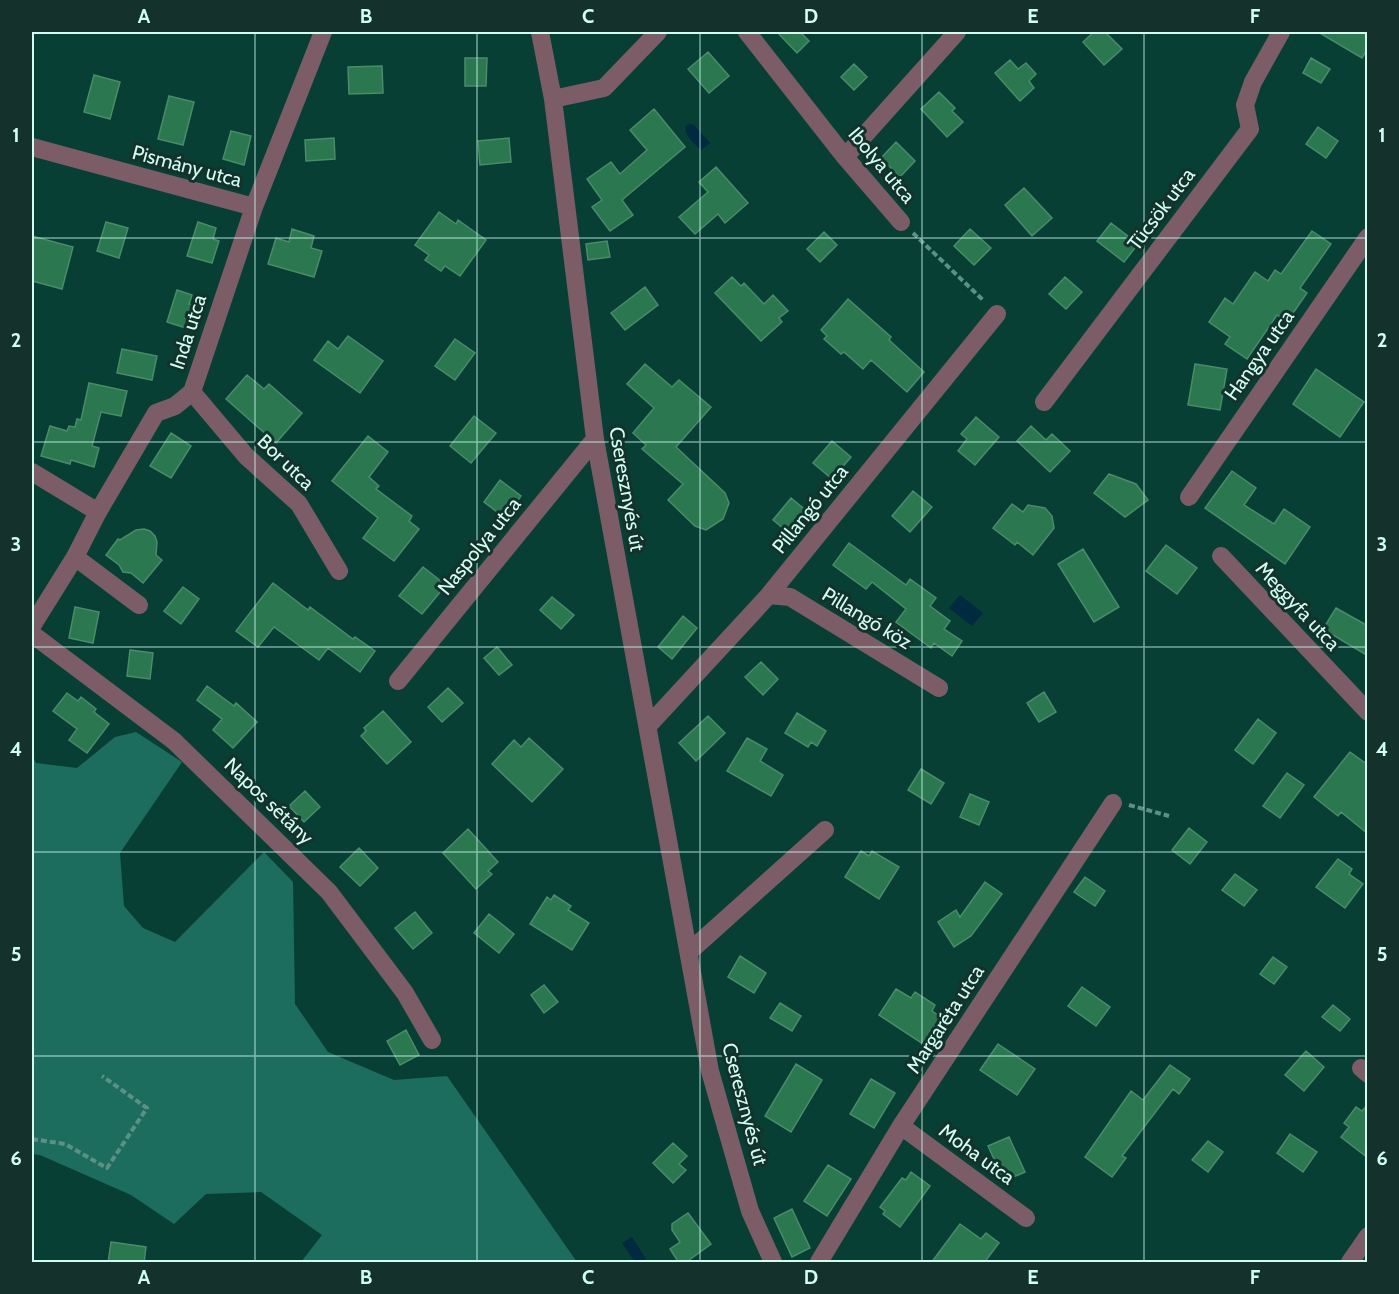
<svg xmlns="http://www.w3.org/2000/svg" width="1399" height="1294" font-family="Cabin,sans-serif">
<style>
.forest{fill:#1c6d5e}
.water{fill:#002a3f}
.building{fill:#2a7750;stroke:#478d67;stroke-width:1.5}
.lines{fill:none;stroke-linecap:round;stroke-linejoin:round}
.path{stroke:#5d9085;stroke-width:4;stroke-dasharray:6 3;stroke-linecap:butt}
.street{stroke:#7c5d67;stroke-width:18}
.grid{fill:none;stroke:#d2fef2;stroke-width:1.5;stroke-opacity:0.55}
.labels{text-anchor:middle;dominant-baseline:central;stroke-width:6;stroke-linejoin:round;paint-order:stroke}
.street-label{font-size:20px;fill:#d2fef2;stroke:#14322b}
.neatline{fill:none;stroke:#d2fef2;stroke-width:2}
.grid-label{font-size:20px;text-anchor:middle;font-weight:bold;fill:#d2fef2}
</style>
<rect width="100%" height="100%" fill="#083f35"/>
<path class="forest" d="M136,732l46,30 -62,91 4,53 19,22 32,14 89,-90 29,30 2,122 33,48 66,28 53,-4 130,186h-276l21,-27 -61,-43 -55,2 -32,30 -43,-29 -91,-40 -8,-1v-399l4,8 41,5 38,-31z"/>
<path class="water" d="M690,124l4,1 16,18 -9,7c-7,-7 -18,-15 -15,-25z
M960,595l23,18 -11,13 -23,-18z
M632,1237l14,22 -5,3h-6l-13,-19z"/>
<path class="building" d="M777,32h23l9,9 -12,12z
M1094,32h11l17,17 -18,16 -21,-23z
M1318,32h50v16l-6,10z
M708,52l21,24 -20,17 -21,-24z
M465,58h22l-1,28h-21z
M1311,58l19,11 -9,14 -18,-10z
M1010,60l8,9 8,-6 10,11 -7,7 5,7 -14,13 -25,-28z
M854,64l13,13 -13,13 -13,-13z
M382,66l1,27 -34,1 -1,-27z
M94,75l26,7 -10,37 -26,-7z
M939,92l16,16 -3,3 11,11 -16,15 -26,-28z
M169,96l25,6 -11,43 -25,-6z
M654,109l31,38 -63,53 11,15 -23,16 -18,-24 10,-7 -15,-21 24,-17 9,12 27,-24 -17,-20z
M1318,127l20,14 -12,17 -20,-14z
M231,131l20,5 -7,29 -21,-6z
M334,138l1,21 -29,2 -1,-21z
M509,138l2,24 -31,3 -2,-24z
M896,142l19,19 -15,16 -19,-19z
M716,167l32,36 -23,20 -7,-9 -23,20 -16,-17 29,-25 -9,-10z
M1024,188l28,30 -20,18 -27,-31z
M439,212l17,12 2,-4 28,20 -26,36 -15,-10 -4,5 -16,-11 4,-5 -14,-10z
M106,222l22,6 -9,30 -22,-7z
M198,222l18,6 -3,11 6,2 -7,22 -25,-7z
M1111,223l27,21 -14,18 -27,-21z
M292,229l22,7 -3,12 11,3 -8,26 -46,-13 8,-26 13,4z
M970,229l21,19 -17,17 -20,-19z
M1312,231l19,13 -31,44 7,5 -20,29 -10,-7 -30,44 -22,-15 5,-7 -21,-15 16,-24 8,6 22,-32 13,9 7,-11 6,4z
M824,232l13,13 -17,17 -13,-13z
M32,236l41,11 -11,42 -30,-8z
M607,241l3,16 -22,3 -2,-16z
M732,277l9,9 3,-3 20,21 9,-9 15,16 -9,7 3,4 -21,19 -46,-48z
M1065,277l17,15 -16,17 -17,-15z
M645,287l13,18 -33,25 -14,-17z
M177,290l15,5 -3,9 7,2 -7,23 -22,-7z
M848,299l43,38 -2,3 35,32 -17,20 -36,-32 -8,9 -19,-17 -3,2 -17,-15 3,-3 -6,-6z
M348,336l35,25 -23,32 -46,-33 14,-19 10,8z
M455,339l20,14 -20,27 -20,-14z
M122,349l35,7 -5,24 -35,-7z
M645,364l27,23 7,-7 32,27 -35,40 49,46 4,10 -6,16 -17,11 -11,-4 -27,-26 15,-16 -41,-35 4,-4 -13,-12 21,-25 -27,-24z
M1195,364l32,5 -7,41 -32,-5z
M1316,369l48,33 -24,35 -47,-33z
M247,375l17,14 5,-5 33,29 -26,30 -50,-44z
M89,383l38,8 -6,25 -20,-4 -9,34 7,2 -5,19 -23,-7 -1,4 -29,-8 9,-30 17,5 2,-5 6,1 2,-8 4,1z
M474,416l22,17 -25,30 -21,-17z
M976,417l23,20 -24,28 -17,-14 9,-12 -6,-5z
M1031,426l15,14 6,-6 18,17 -20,21 -33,-31z
M171,433l20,13 -20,32 -21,-12z
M368,436l20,16 -19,25 10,9 -3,3 36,27 -3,5 10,8 -25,32 -31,-23 15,-20 -46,-37z
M832,441l19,16 -19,22 -19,-16z
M1232,471l24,17 -12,17 30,19 10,-15 26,18 -25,37 -80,-56z
M1109,474l27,10 12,16 -23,17 -31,-24z
M500,480l21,16 -16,22 -21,-16z
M913,491l19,16 -22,25 -18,-16z
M791,498l17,14 -18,22 -17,-14z
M1012,504l11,8 5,-7 17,3 7,8 2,12 -21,27 -16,-13 -2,3 -22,-17z
M144,529l6,2 5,5 2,6 -1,13 6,5 -19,23 -12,-10 -8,-1 -4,-7 -13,-10 12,-16 2,1 16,-10z
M849,543l57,42 4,-6 26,19 -6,8 20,15 -6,8 18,12 -10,15 -18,-13 -3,5 -35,-26 10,-13 -34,-27 -6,7 -33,-24z
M1166,545l31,23 -20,26 -31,-23z
M1083,549l36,58 -25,15 -36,-58z
M423,567l23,18 -24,29 -23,-18z
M273,583l35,27 2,-3 43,32 2,-2 20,14 -15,21 -32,-24 -9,12 -45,-33 -16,20 -22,-16z
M183,587l16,12 -18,25 -17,-13z
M552,597l22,18 -13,14 -21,-19z
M75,607l24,5 -6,31 -24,-5z
M1336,608l32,18v30l-45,-27z
M683,616l14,12 -25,31 -14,-12z
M497,647l15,18 -13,10 -15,-17z
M130,650l23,3 -3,26 -23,-3z
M761,662l17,17 -15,16 -18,-18z
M207,686l27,20 2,-3 21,19 -24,26 -20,-18 9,-11 -25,-19z
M448,688l15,15 -21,19 -14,-15z
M1044,692l12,20 -17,10 -12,-19z
M67,693l11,8 3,-4 15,12 -2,3 15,12 -22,29 -18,-13 8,-11 -24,-18z
M383,711l28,31 -24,22 -26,-28 5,-5 -2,-3z
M797,713l29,18 -9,15 -6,-4 -3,5 -23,-14z
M708,716l17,17 -29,28 -17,-18z
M1258,719l18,14 -23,31 -18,-14z
M529,738l34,31 -31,33 -40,-38 22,-24 7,7z
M747,738l20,11 -7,12 23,14 -12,21 -44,-25z
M1350,752l18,13v69l-27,-22 -3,4 -24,-19z
M921,769l23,14 -13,21 -23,-14z
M1287,773l17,12 -24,33 -17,-12z
M305,791l15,16 -16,15 -15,-16z
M970,794l19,8 -10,23 -19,-8z
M1189,828l18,14 -17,22 -18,-14z
M468,829l30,33 -10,9 4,3 -16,15 -33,-36z
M359,848l19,20 -18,18 -20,-19z
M861,851l8,5 3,-5 27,16 -20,32 -34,-22z
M1338,859l14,10 -3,5 14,10 -18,24 -29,-21z
M1235,874l22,16 -13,16 -22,-16z
M1085,877l20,14 -10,15 -21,-14z
M985,882l17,12 -31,42 -17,11 -16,-25 18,-12 4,7z
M554,895l17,11 -3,4 21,13 -17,27 -42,-26 17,-27 4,3z
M415,912l17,21 -19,16 -18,-21z
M489,914l25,20 -15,19 -25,-20z
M740,956l26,17 -12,20 -26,-16z
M1273,957l14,10 -13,17 -14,-10z
M544,985l14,17 -14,11 -13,-18z
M1082,987l28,20 -14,19 -28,-20z
M896,989l15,9 4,-6 20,13 -3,6 9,6 -18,27 -44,-29z
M780,1003l21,13 -9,15 -22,-13z
M1333,1005l17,14 -10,12 -18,-14z
M406,1030l13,25 -19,10 -13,-24z
M998,1044l37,25 -18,26 -37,-25z
M1306,1051l18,16 -20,24 -19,-16z
M796,1064l26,16 -31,52 -26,-16z
M1170,1065l20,14 -11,15 -6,-5 -51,67 4,2 -14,19 -27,-20 46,-66 12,9z
M871,1079l24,14 -21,35 -24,-14z
M1368,1104v54l-27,-21 8,-10 -5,-4 12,-16 6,4z
M1290,1134l27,18 -14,20 -26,-19z
M1009,1137l16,35 -21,9 -16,-35z
M1208,1141l15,11 -15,20 -16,-12z
M673,1143l14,13 -8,8 7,6 -13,13 -20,-20z
M828,1165l23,14 -24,37 -23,-15z
M911,1172l19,14 -30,41 -17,-13 2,-3 -5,-4 22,-29 4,2z
M792,1209l18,39 -18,9 -18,-39z
M688,1213l23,31 -26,19h-6l-9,-14 10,-7 -8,-12v-6z
M960,1224l21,15 5,-6 13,10 -15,20h-53z
M111,1242l35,5 -2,16h-36z"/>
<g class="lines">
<path class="path" d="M913,233l71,68
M1129,805l40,11
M32,1139l33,5 42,24 40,-60 -45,-32"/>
<path class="street" d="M540,32l13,67 42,340 115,632 40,140 23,51
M747,32l98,125 56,65
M553,99l51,-11 54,-56
M32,147l222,60 69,-175
M845,157l112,-125
M192,392l54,64 53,48 40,67
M1044,402l206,-273 -5,-24 8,-23 28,-50
M32,472l66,40
M1189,497l179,-260
M1221,556l147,156
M75,557l64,48
M769,595l21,2 149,91
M32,626l43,-69 23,-45 58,-99 19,-7 17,-14 62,-185
M32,634l142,107 155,151 76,101 27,47
M398,681l197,-242
M648,726l121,-131 228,-281
M689,952l136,-122
M1361,1068l7,6
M901,1126l125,92
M819,1262l82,-136 212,-323
M1350,1262l18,-26"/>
</g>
<path class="grid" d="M255,32v1230M477,32v1230M700,32v1230M922,32v1230M1144,32v1230M32,238h1336M32,442h1336M32,647h1336M32,852h1336M32,1056h1336"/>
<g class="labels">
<g class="street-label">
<text transform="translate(882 165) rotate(50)">Ibolya utca</text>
<text transform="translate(187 166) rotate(15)">Pismány utca</text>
<text transform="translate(1161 209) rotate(-53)">Tücsök utca</text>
<text transform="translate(188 332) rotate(-72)">Inda utca</text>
<text transform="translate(1259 355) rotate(-55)">Hangya utca</text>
<text transform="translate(286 462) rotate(44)">Bor utca</text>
<text transform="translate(627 489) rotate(80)">Cseresznyés út</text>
<text transform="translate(810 509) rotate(-51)">Pillangó utca</text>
<text transform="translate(479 546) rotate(-51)">Naspolya utca</text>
<text transform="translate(1298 606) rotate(47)">Meggyfa utca</text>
<text transform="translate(867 618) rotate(31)">Pillangó köz</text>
<text transform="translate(269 801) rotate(44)">Napos sétány</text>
<text transform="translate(945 1019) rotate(-57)">Margaréta utca</text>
<text transform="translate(745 1104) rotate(75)">Cseresznyés út</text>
<text transform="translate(977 1154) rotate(36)">Moha utca</text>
</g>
</g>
<rect width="1399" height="1294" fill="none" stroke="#14322b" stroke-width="66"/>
<rect x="33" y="33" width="1333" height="1228" class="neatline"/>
<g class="grid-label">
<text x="144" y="23">A</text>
<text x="366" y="23">B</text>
<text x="588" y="23">C</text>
<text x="811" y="23">D</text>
<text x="1033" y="23">E</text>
<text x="1255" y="23">F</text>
<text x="16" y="142">1</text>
<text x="1382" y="142">1</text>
<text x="16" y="347">2</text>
<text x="1382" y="347">2</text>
<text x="16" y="551">3</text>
<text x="1382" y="551">3</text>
<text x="16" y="756">4</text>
<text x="1382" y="756">4</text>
<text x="16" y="961">5</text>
<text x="1382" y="961">5</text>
<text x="16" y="1165">6</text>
<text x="1382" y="1165">6</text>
<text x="144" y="1284">A</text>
<text x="366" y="1284">B</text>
<text x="588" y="1284">C</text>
<text x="811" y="1284">D</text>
<text x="1033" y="1284">E</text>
<text x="1255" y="1284">F</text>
</g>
</svg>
